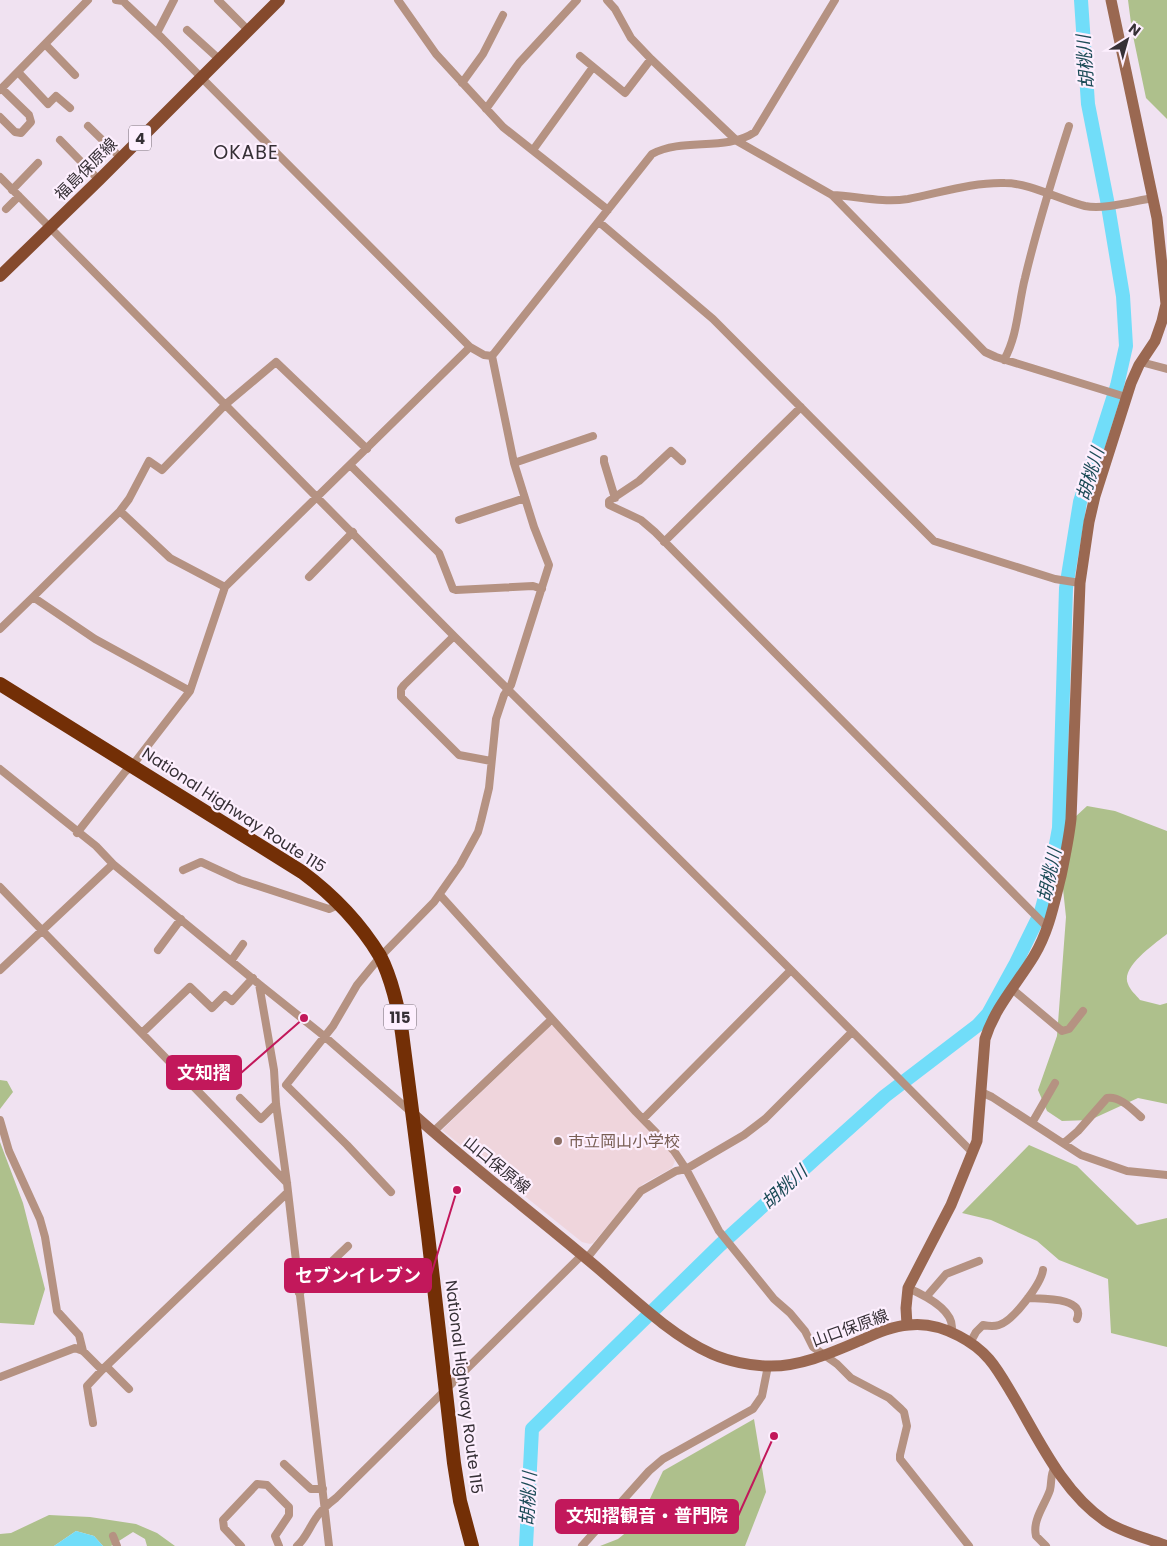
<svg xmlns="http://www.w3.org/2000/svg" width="1167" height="1546" font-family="Poppins,'Noto Sans JP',sans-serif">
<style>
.education{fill:#efd5dc}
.green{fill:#aec08c}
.water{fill:#71ddf9}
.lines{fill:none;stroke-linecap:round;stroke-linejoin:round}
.river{stroke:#71ddf9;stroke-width:14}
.street{stroke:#b59282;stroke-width:8}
.secondary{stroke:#9a6851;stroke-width:11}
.primary{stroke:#854a2d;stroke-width:12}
.highway{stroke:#732f06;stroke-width:14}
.education-dot{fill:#8d6e63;stroke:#fdeffe;stroke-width:2}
.labels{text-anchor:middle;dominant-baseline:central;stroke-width:4.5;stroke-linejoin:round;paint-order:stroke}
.shield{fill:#fdeffe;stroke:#726972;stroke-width:1}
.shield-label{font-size:15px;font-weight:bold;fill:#363036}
.street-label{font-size:16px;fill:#363036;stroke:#fdeffe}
.education-label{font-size:16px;fill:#785e54;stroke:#fdeffe;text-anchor:start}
.water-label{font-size:18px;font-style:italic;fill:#1d4c58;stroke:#fdeffe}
.quarter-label{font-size:19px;letter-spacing:1px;fill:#363036;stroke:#fdeffe}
.leader{fill:none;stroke:#c2185b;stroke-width:2}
.callout-dot{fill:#c2185b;stroke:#fdeffe;stroke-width:2}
.callout{fill:#c2185b;stroke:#c2185b;stroke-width:2}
.callout-label{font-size:18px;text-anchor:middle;font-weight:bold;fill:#fff}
</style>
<rect width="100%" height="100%" fill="#f0e2f1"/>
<path class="education" d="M550,1026h5l115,126 5,9 -3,7 -29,16 -50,59 -3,1 -8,-2 -140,-112z"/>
<path class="green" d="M1128,0h39v119l-21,-21 -14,-67z
M1087,806l28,5 52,20v103c-11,9 -47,33 -39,50 2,6 8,11 12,16l20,5 7,-2v101l-29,-6 -48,22 -28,1 -15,-10 -9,-21 19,-54 9,-119 -8,-75 16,-24z
M0,1080l7,1 6,11 -13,17z
M0,1142l23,61 22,86 -11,36 -34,-2z
M1029,1145l48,21 60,59 30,-7v129l-56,-14 -3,-54 -49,-19 -22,-19 -46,-21 -29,-7z
M754,1419l12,73 -21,54h-145l18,-7 21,-17 24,-51z
M49,1515l41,2 46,7 21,9 18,13h-28l-2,-7 -12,-7 -22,14h-8l-9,-10 -18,-5 -22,15h-54v-12l11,-1z"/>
<path class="water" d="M76,1531l18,5 9,10h-49z"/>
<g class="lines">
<path class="river" d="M526,1546l6,-117 188,-184 97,-88 68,-61 93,-71 10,-11 28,-51 25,-51 8,-30 10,-54 7,-240 14,-86 37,-116 9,-40 -3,-50 -16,-96 -19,-96 -7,-104"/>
<path class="street" d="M116,0l7,1 4,4 35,33 308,309
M218,0l31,31
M398,0l38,54 67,73 105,83
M607,0l8,9 16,29 20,21 86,82 95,54 153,157 11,5 130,40
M187,30l32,29
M157,33l17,-33
M45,44l30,31
M580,56l45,37 26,-34
M18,72l30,32 8,-8 14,12
M462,83l21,-29 20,-39
M0,90l88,-90
M486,109l33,-46 58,-63
M0,117l15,15 6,1 10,-11 -2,-7 -28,-27
M88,126l33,32
M60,140l39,40
M533,150l60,-83
M0,177l454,459 -50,49 -3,4v8l58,58 32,6
M12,190l26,-27
M832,195c25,1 49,8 76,4 32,-6 64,-17 97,-16 25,0 55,17 80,23 19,4 49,-5 68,-8
M6,209l13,-13
M599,222l114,97 221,222 121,38 25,4
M1004,360c14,-25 14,-55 21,-82 12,-51 28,-102 44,-152
M1141,362l26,7
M604,459v3l11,36
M682,461l-11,-10 -32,30 -30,20v4l32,15 14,12 393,396
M514,463l79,-27
M350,465l89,88 14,36 3,1 77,-4 9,3
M120,511l50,47 55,29
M459,520l66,-22
M664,542l137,-135
M309,577l44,-45
M33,597l87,-86 9,-12 20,-38 13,9 64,-66 50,-42 91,87
M0,629l33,-32 62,42 95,52
M454,636l333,330 186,187
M0,769l96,77 17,18 146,120 15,86 2,34 11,79 42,363
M77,833l48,-61 7,-6 58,-75 35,-104 245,-240 14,8 8,1 160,-202c32,-17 73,-2 103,-22l80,-132
M183,870l18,-8 39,18 89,29 11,-5
M0,887l287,296
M440,895l196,217 38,39 12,18 33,62 55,68 16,14 15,18 8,16 24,17 14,14 38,20 12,11 3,3 3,14 -7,29v4l69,87
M158,950l23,-31
M231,961l12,-17
M0,970l113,-106
M259,984l65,52 87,76
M1011,988l51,43 7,-2 14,-18
M142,1033l48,-46 22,21 13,-13 7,6 21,-23
M981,1092l11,5 89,58 46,16 40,4
M240,1098l21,21 15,-15
M643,1119l148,-149
M0,1120l9,31 31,68 5,18 12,74 22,24 4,16
M1032,1123l23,-40
M433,1132l119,-113
M1064,1143l14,-12 29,-33c13,-2 25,11 34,19
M391,1192l-44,-47 -61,-60 47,-59 24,-41 23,-28 54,-55 26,-37 18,-33 3,-11 8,-33 7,-69 8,-24 7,-10 38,-120 -15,-38 -20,-64 -22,-107
M587,1258l54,-67 35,-20 10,-2 58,-34 21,-16 87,-87
M908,1288c16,7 50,23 43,45
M299,1293l49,-47
M927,1296l19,-22 33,-13
M1028,1298c13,1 58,-1 49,21
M970,1343l6,-11 7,-7c5,1 10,2 16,0 14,-4 42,-41 44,-55
M106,1366l23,23
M0,1377l75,-29 8,3 19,19 185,-177
M93,1423l-6,-37 15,-16
M284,1464l27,25h12
M113,1536l4,10
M241,1546l-17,-18 -1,-8 34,-36 10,1 22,22v8l-14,21 4,10
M297,1546c9,-8 12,-18 19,-28 5,-8 12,-14 20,-20l246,-243
M582,1546l67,-75 14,-12 90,-50 9,-13 6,-30
M1046,1546l-10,-10c-4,-16 9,-31 14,-46 2,-8 0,-16 5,-23"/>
<path class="secondary" d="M411,1112c57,52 118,98 176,147 39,32 79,74 125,95 16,7 39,12 56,12 31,1 63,-13 91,-25 16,-7 33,-15 50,-16 17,-2 35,3 50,11 31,16 39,35 56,63 25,43 48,93 90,122 18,12 42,17 62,25
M907,1325l-1,-17 2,-20 43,-83 26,-64 8,-102c10,-32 32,-55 49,-83 15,-25 20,-52 27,-80 4,-19 8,-38 10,-57l9,-236 9,-61 6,-26 36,-113 8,-18 16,-24 7,-20 4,-17 -9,-86 -46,-218"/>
<path class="primary" d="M0,276l99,-96 180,-180"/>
<path class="highway" d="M0,684l302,188c31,23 58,51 78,84 11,21 19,54 22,77l26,202 26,228 6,38 12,45"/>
</g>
<circle class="education-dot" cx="558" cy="1141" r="5"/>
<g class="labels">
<g class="shield">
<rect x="129" y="125.5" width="22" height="25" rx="4"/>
<rect x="384" y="1004.5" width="32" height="25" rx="4"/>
</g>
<g class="shield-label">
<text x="140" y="138">4</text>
<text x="400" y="1017">115</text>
</g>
<g class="street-label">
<text transform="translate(86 169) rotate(-45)">福島保原線</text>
<text transform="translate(234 810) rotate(33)">National Highway Route 115</text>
<text transform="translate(497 1165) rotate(39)">山口保原線</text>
<text transform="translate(850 1328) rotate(-20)">山口保原線</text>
<text transform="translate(464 1387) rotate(83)">National Highway Route 115</text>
</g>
<g class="education-label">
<text x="568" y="1141">市立岡山小学校</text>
</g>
<g class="water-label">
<text transform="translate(1085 62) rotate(-94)">胡桃川</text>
<text transform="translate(1090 474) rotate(-73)">胡桃川</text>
<text transform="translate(1049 875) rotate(-78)">胡桃川</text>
<text transform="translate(784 1187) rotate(-42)">胡桃川</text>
<text transform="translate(528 1499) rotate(-87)">胡桃川</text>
</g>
<g class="quarter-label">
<text x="246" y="152">OKABE</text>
</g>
</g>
<path class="leader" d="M304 1018L241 1073M457 1190L431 1275M774 1436L738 1516"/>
<g class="callout-dot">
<circle cx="304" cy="1018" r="5"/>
<circle cx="457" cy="1190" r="5"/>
<circle cx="774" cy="1436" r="5"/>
</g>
<g class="callout">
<rect x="167" y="1056" width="74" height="33" rx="5"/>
<rect x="285" y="1259" width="146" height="33" rx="5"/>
<rect x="556" y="1500" width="182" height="33" rx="5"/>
</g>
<g class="callout-label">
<text x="204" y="1079">文知摺</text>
<text x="358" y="1282">セブンイレブン</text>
<text x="647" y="1522">文知摺観音・普門院</text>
</g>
<g transform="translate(1127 40) rotate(37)" stroke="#fdeffe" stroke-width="4" paint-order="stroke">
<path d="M0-4L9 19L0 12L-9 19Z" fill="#363036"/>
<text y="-8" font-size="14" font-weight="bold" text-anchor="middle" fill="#363036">N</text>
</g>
</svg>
